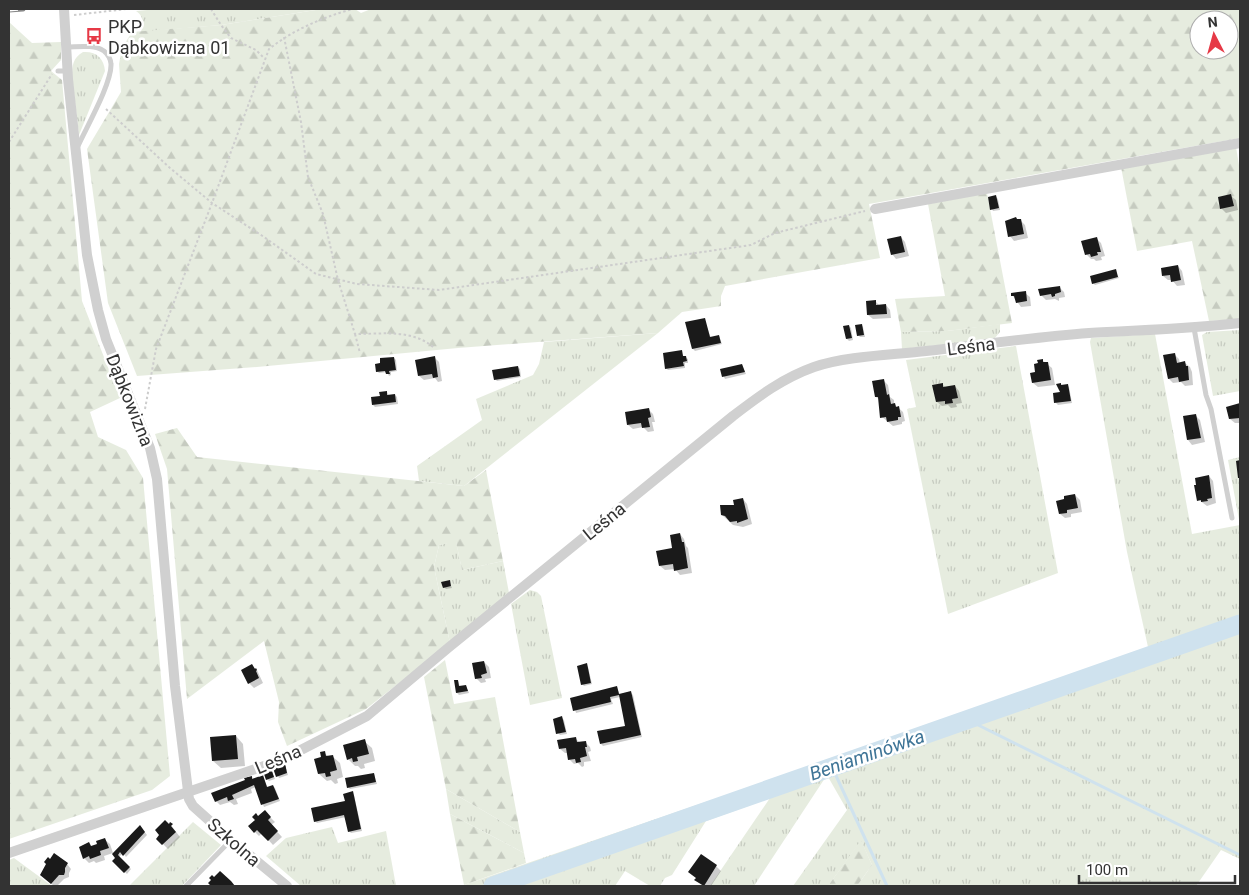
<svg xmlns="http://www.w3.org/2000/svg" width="1249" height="895" font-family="Roboto,sans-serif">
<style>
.grass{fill:url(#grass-tufts)}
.forest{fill:url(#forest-firs);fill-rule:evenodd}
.shadow{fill:#0003}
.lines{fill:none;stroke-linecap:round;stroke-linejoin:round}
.stream{stroke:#cfe2ee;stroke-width:3}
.river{stroke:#cfe2ee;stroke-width:19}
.building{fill:#1a1a1a}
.path{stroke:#cdcdcd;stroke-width:2;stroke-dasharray:2.5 2.5;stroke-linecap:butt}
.service{stroke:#d0d0d0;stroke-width:5}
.minor{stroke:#d0d0d0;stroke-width:10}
.rail-casing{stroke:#888;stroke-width:5}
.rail{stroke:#fff;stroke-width:3;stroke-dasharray:9;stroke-linecap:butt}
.labels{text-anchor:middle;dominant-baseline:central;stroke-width:5;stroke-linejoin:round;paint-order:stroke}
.poi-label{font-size:18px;fill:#333;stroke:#fff;text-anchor:start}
.street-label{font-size:18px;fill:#333;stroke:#fff}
.water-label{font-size:19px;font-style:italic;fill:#3f7597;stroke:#fff}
</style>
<defs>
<pattern id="grass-tufts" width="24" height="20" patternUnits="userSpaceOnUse" patternTransform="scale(1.25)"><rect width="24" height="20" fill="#e6ecdf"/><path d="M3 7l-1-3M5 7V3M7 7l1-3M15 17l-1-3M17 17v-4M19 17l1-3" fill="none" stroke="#c6cbc0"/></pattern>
<pattern id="forest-firs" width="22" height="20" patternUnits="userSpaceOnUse" patternTransform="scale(1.25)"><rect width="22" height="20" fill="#e6ecdf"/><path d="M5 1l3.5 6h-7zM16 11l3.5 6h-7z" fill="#c6cbc0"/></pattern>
</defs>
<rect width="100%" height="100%" fill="#fff"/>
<path class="grass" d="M158,9h164l-101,16 -80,7c2,-9 3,-16 -5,-21z
M83,52c13,-1 21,6 22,19l-26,64 -7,-59c0,-11 1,-18 11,-24z
M1000,324v8l-6,7 -92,10 -1,-17 46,-1z
M1240,330v61l-27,5 -11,-61 5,-3z
M658,333l-194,153 -45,-5 -2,-15 65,-46 -6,-21 57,-24 6,-11 5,-22z
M1155,334l37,200 48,-9 -12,-65 12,-3v402l-19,-9 -25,36h-339l15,-21 -11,-24 -33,45h-35l54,-76 -20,-35 -73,111h-44l60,-88 -64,23 -34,54 -7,3 -5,8h-10l-25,-15 -10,15h-154l361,-124 326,-115 -21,-95 -37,-210 1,-4z
M1016,346l42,227 -110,41 -41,-205 9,-2 -10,-47z
M456,541l6,29 41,-9 6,32 -59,50 -16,-76 5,-22z
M530,590l7,2 4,4 21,102 -32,7 -19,-101z
M446,789l74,43 4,21 -74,-39z
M193,822l28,23 -39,41h-53z
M332,827l6,16 48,-12 10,55h-95l-35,-30 20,-18z
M14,858l38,28h-43v-26z"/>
<path class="forest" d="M322,9h33l6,4 10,-4h869v129l-371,66 11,54 -155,28 -4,10v10l-39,6 -24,21 -200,15 -201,19 -120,9 -29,-73 -21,-154 34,-57 -2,-28 3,-16 10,-16 89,-7zM1199,20h30v30h-30z
M9,22l23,21 29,-1v18l-10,11 11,9 20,221 38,97 -30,14 8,25 28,13 17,28 27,298 -18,14 -143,49z
M1236,147l4,24v148l-31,2 -17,-80 -55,10 -16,-84z
M987,193l25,130 -65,8 -46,1 -6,-33 50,-3 -17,-92z
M177,428l20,29 267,29 22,-16 17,91 -41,9 -6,-28 -17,3 -5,22 16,76 -84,66 -79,37 -9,-24 1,-20 -15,-61 -77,58 -20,-230 -12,-35z
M445,660l9,44 41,-7 25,135 -74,-43 -22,-112z
M450,814l74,39 2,10 -62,22z
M861,840l11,25 -15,21h-29z"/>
<path class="shadow" d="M1231,196l5,4 2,10 -12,3 -5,-5z
M996,197l2,2 2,11 -7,1 -1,-2z
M1020,220l5,5 3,13 -14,3 -4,-5z
M901,237l4,5 4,14 -13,3 -4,-5z
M1096,238l5,5 4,13 -4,1 1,3 -6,1 -2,-2h-3l-4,-4 -4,-13z
M1178,266l4,5 3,14 -8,1 -5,-6h-4l-5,-4z
M1115,271l4,7 -24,7 -2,-2z
M1059,287l5,5 1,5 -6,1v3l-4,-2 -9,1 -5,-5z
M1025,293l5,4 1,9 -10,1 -8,-11z
M876,302l4,4 6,-1 4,5 1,8 -18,1 -5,-4z
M704,319l7,19 8,-2 3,8 -27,7 -2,-2 -6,-26z
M861,325l2,2 2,10h-5l-2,-2z
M849,326l2,2 2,12 -4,1 -2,-2z
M681,352l3,5 4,2v4h-3v5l-17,2 -2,-2z
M1174,354l5,5 1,5 5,-1 5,4 2,5 1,13 -8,1 -4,-4 -8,1 -4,-4z
M394,358l2,2 1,11 -6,1v3l-2,1 -2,-4 -8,1 -2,-2z
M435,358l4,4 3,19 -4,1 -3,-4 -11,2 -5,-4z
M1042,360l10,8 3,17 -17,2 -5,-4z
M742,365l4,9 -21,5 -1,-2 -2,-7z
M518,367l2,2 1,8 -24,4 -2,-2z
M883,380l5,5 2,12 4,3v4l9,8 2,9 -3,1v2l-9,2 -11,-9 -2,-17 -4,-3z
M942,384l4,4 9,-2 4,5 3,12 -6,1 1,3 -6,1 -3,-3 -6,1 -5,-4z
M1061,384l2,2 4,-1 2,2 3,16 -14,2 -2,-2 -2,-9 7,-2z
M387,392l2,4 6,-1 2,2 1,7 -23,3 -2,-2z
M1240,405v18h-5l-5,-4 -2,-11z
M648,409l5,5 2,8h-3l2,9 -6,1 -5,-5 -10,2 -5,-4z
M1195,415l5,5 5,22 -13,3 -4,-5z
M1209,476l4,5 3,22 -9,3 -8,-6z
M1075,495l5,5 2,12 -11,2v3l-6,1 -5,-4z
M743,499l4,5 5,20 -9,3 -10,-2 -11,-10z
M680,534l4,5 2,7 2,2 4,25 -12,2 -5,-6 -10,1 -5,-4 14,-17z
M449,581l3,7 -6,1 -2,-2z
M484,662l5,5 2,11 -6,1 1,3 -5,1 -5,-5z
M586,665l2,2 4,17 -8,2 -2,-2z
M252,666l5,4 6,13 -9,5 -5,-5z
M458,681l2,6 6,-1 3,7 -10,2 -2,-2z
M617,688l3,7 11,-2 2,2 9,42 -39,9 -2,-2 26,-17 -7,-30 -9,2 2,5 -37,9 -4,-14z
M562,718l2,2 3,14 -7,1 -2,-2z
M236,736l7,8 2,22 -24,2 -8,-7z
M575,738l5,5 5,-1 5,5 1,4 -3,1 3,9 -7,1v4l-2,1 -4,-4 -4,1 -5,-5 -1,-6h-3l-5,-4z
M364,741l8,7 3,13 -11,3 1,4 -4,1 -3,-3h-3l-7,-7z
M324,753l5,4 3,-1 8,7 3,14 -6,2 1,4 -3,1 -4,-4 -4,1 -8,-7z
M285,765l3,10 -9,3 -1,-2z
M272,772l3,7 -6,2 -2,-2z
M374,774l3,10 -27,5 -2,-2z
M262,776l6,12 5,-2 2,2 5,13 -16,6 -8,-20 -5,2 1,4 -16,6 2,5 -4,1 -4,-3 -10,3 -4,-4 36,-24 2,2z
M352,793l2,2 8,36 -11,2 -2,-2 -3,-14 -29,6 -2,-2 31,-19z
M265,812l10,10 -4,3 11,12 -9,8 -11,-12 -3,3 -10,-10z
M170,824l10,13 -12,12 -10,-10z
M140,826l7,9 -21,22 -3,-4 -4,4 12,12 -4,5 -13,-13 3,-3 -3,-4z
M105,840l5,4 3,9 -9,3 1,4 -9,3 -2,-2 -5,2 -5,-5 8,-11 7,-2z
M67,864l4,5 -2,4v4l-5,2 -7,7h-3l-7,-6z
M716,866l5,5 -10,15h-8l-7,-6z"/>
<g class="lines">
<path class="stream" d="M968,720l272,135
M832,767l55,119"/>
<path class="river" d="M493,886l747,-262"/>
</g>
<path class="building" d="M1231,194l3,12 -14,3 -2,-12z
M996,195l3,13 -9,2 -2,-13z
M1016,217l1,2h4l3,15 -16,3 -3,-16z
M901,236l4,16 -14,3 -4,-16z
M1097,237l4,15h-4l1,3 -7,2 -1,-3 -5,1 -4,-14z
M1178,265l3,15 -10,2 -1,-7 -8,1 -1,-8z
M1116,269l2,8 -26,7 -2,-8z
M1060,286l1,6 -6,2v2l-3,1 -1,-3 -11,2 -2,-7z
M1026,291l1,10 -11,2 -2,-7h-3v-3z
M876,300v5l10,-1 1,10 -20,1 -1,-14z
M705,318l5,19 9,-2 2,8 -29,6 -7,-27z
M862,324l2,11 -7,1 -2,-11z
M849,325l3,13 -6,1 -3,-13z
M682,350l1,6h3l1,5 -4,1 1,4 -19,3 -2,-16z
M1175,353l2,10 8,-2 1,5h2l1,14 -10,2 -1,-5 -10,2 -5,-24z
M435,356l3,21 -5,1 -1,-4 -14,2 -3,-16z
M394,357l2,13 -7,1 1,3h-4l-1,-3 -9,1 -1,-8 5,-1v-5z
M1043,359v3h5l3,18 -19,3 -2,-10 5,-1 -1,-8 4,-1 -1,-3z
M742,364l3,8 -23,5 -2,-8z
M518,366l2,10 -26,4 -2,-10z
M884,379l3,16 2,-1 2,10 4,-1 1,4 3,-1 2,11h-3v3l-11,2 -1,-5 -6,1 -2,-21h-3l-3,-16z
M943,383v4l12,-2 3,13 -6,1 1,4 -8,1v-3l-9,1 -4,-17z
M1061,383v2l7,-1 3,17 -17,2 -1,-10 7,-1 -4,-8z
M387,391v4l8,-1 1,8 -24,3 -1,-8 9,-1 -1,-4z
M1240,403v15l-11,1 -3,-12z
M649,408l2,9 -3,1 2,9 -8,1 -1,-5 -14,2 -2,-13z
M1196,414l5,24 -14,2 -4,-24z
M1240,460v18h-2l-2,-17z
M1209,475l3,23 -5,1 1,2 -7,1v-2l-4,1 -3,-16h2l-1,-7z
M1075,494l3,14 -11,2v3l-8,1 -3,-13 8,-2v-3z
M743,498l5,21 -11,4v-2l-7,1 -5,-6 -4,-1 -1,-10h14l-1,-5z
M680,533l2,9h2l4,26 -14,3 -1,-7 -14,2 -3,-15 16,-3 -2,-13z
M450,580l1,6 -8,2 -2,-6z
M484,661l3,12 -6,2 1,3 -7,1 -3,-16z
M587,663l4,20 -10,2 -4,-19z
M252,664l3,5 1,-1 1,2 -1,1 3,7 -11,6 -7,-14z
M454,680h4l1,6 7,-1 2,6 -12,2z
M617,686l2,8 12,-3 10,44 -41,9 -3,-13 28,-5 -6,-31 -9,2 1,5 -38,9 -3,-13z
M562,716l4,16 -10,2 -3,-15z
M236,735l2,24 -26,2 -2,-24z
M576,737l1,5 9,-1 1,6h-2l2,9 -7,2 1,4 -5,1 -1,-4 -7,1 -2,-12 -7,1 -2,-9z
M365,739l4,15 -12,3 1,4 -5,1 -1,-4 -5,2 -4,-15z
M325,751l1,5 7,-1 4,15 -7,2 1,4 -5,1 -1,-4 -7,1 -4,-15 7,-2 -1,-5z
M285,763l2,10 -11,4 -3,-9z
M271,768l3,9 -8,3 -3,-9z
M374,773l2,9 -29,6 -2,-10z
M263,775l4,12 6,-2 6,14 -18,6 -7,-20 -22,10 2,4 -6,2 -1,-4 -12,5 -4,-9 34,-13 -1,-2 8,-2v3z
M353,791l8,38 -13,3 -4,-17 -30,7 -3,-14 34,-7 -2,-7z
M265,810l6,7 -3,3 10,11 -10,10 -11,-11 -3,3 -6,-7 7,-6 -3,-3 4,-4 2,3z
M165,820l4,4 1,-2 3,2 -2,2 5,6 -14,13 -6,-6 3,-4 -4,-5z
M140,825l5,7 -22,24 -3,-4 -2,3 12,12 -6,6 -12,-12 3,-3 -3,-4z
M105,838l4,10 -9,3 1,4 -11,4 -1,-3 -6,3 -4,-12 10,-5 2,4 6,-2 -1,-3z
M54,853l14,10 -3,5v4l-1,3h-5l-8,9 -11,-9 6,-11 -2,-2 4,-5 2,2z
M701,854l16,11 -13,21 -10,-6 2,-2 -8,-6z
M220,871l11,10 4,5h-24l-3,-3 3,-3 -2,-2 3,-3 2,2z"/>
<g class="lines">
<path class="path" d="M211,9l10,16 10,13 25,12 9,9
M74,15l53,-6
M284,37l17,85 7,55 15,37 15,66 17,54c26,0 57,-5 78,13
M106,109l64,59 42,35 52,34 52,37 41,10 82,6 312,-45 24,-12 90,-22
M9,142l43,-68
M355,334l5,19
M145,409l11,-60 56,-146 57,-154c24,-19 54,-32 84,-40"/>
<path class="service" d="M66,47c12,0 27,-3 38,4 4,3 7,9 7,13 1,19 -25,64 -33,82
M58,71h9
M1194,328l12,67 5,14 21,109
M186,886l45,-46"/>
<path class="minor" d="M64,9l4,70 19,176 11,55 8,29 44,109 7,31 18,207 14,113 4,7 38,34 56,46
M875,209l365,-66
M9,853l258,-88 28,-12 72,-37 81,-68 285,-232c26,-20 50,-38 81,-49 32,-11 78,-12 112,-16 54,-6 109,-14 163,-18 50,-3 101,-4 151,-10"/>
<g class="rail-casing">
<path id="rail" d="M9,10l14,-1"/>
</g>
<use href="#rail" class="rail"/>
</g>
<defs>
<g id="bus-bare" transform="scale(1.35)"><path d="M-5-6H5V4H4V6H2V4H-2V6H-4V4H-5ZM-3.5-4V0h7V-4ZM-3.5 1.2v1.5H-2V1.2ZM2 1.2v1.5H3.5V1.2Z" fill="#e63946" stroke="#fff" stroke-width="2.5" paint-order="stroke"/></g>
</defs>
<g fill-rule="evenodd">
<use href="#bus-bare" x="94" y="36"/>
</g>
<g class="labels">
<g class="poi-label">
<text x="108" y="26">PKP<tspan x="108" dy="21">Dąbkowizna 01</tspan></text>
</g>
<g class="street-label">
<text transform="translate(971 346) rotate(-7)">Leśna</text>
<text transform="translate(130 400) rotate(68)">Dąbkowizna</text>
<text transform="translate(604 521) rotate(-39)">Leśna</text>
<text transform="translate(278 759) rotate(-23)">Leśna</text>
<text transform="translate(234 842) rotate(41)">Szkolna</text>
</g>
<g class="water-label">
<text transform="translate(867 755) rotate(-19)">Beniaminówka</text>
</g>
</g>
<rect width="1249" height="895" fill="none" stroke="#333333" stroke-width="20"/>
<g transform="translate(1214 35) rotate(354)"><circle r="24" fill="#ffffff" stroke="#adadad"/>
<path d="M0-4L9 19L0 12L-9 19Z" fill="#e63946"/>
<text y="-8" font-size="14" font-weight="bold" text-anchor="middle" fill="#333333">N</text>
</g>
<path d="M1079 875v8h156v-8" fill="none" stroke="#333333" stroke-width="2.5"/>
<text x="1086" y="875" font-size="15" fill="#333333" stroke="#ffffff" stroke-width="4" paint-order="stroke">100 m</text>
</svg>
